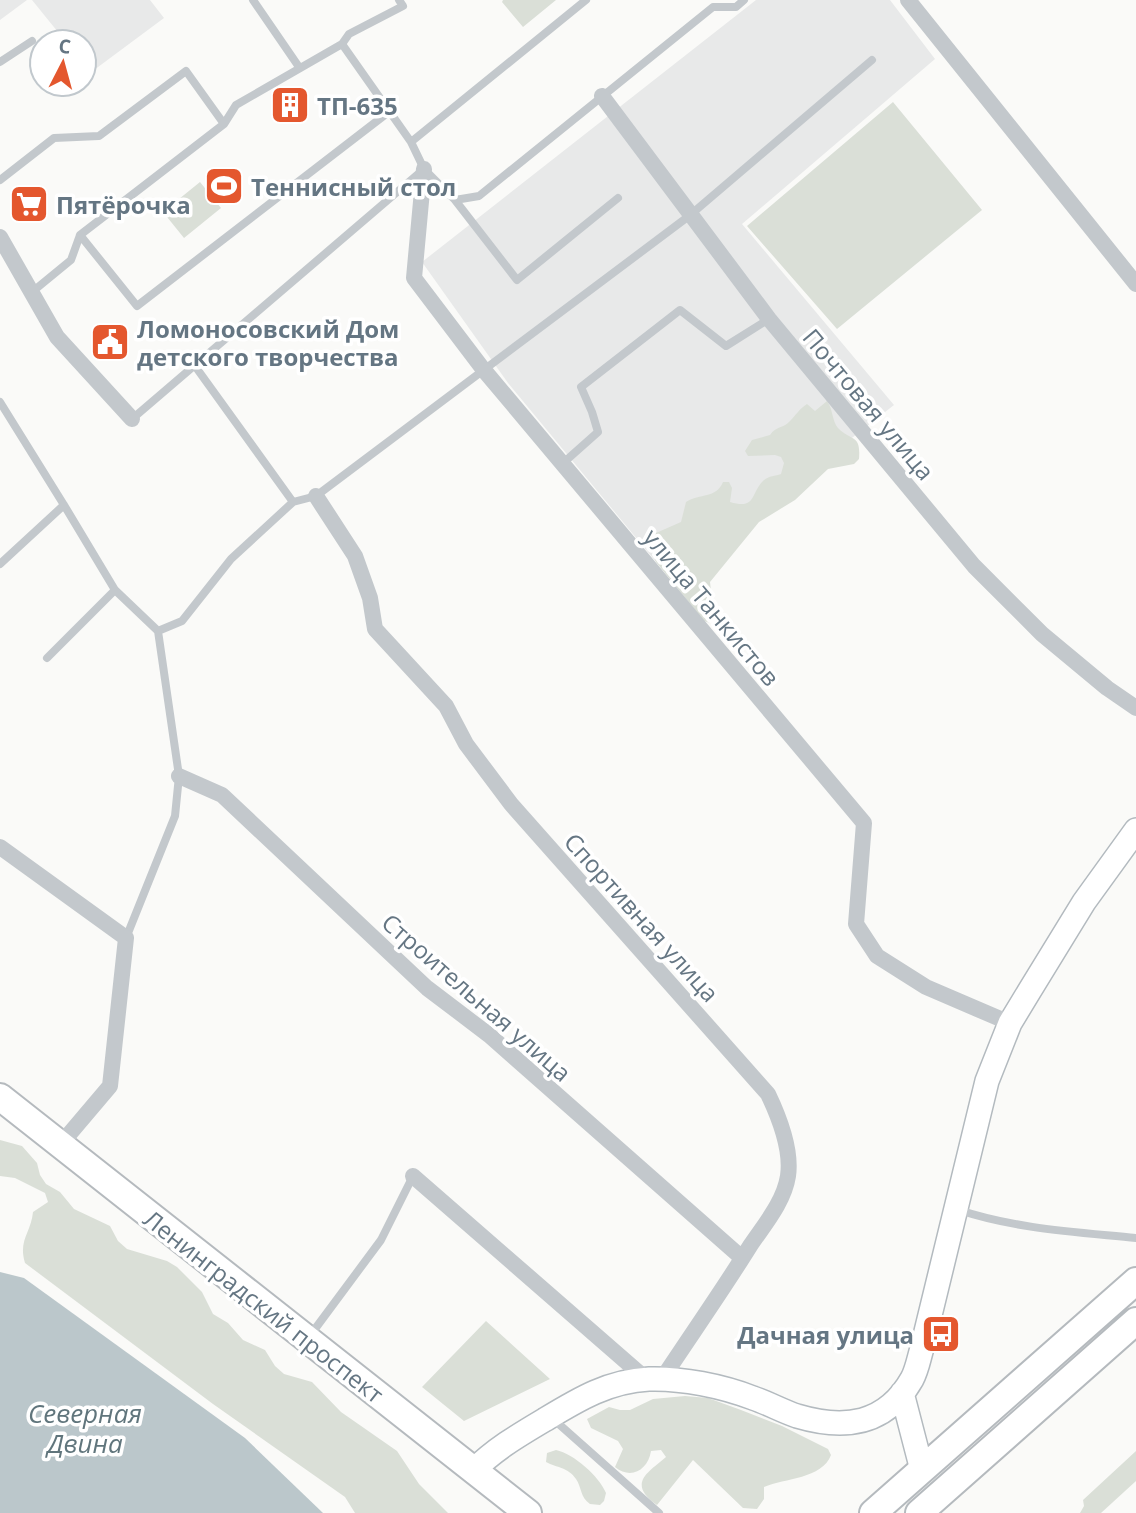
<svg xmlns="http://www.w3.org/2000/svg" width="1136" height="1513" font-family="'Open Sans',sans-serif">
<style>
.built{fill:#e8e9e9}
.green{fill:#dadfd7}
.water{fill:#bbc7cb}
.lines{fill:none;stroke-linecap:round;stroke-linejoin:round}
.secondary-casing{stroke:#b3babf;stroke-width:26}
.primary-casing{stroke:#b5babe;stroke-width:30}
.lane{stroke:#c3c8cc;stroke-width:8}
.street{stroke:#c3c8cc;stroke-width:16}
.secondary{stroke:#fff;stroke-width:23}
.primary{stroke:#fff;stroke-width:26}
.labels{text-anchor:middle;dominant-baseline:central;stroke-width:7;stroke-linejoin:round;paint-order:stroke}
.poi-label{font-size:24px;font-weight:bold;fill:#657683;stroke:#fff;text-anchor:start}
.street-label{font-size:24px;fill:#657683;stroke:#fff}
.water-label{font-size:26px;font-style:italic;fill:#60757c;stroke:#fff}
</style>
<rect width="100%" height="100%" fill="#fafaf8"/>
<path class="built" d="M0,0h27l-27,20z
M32,0h118l14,18 -74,55 -6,-8v-23h-18z
M756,0h134l45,59 -193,165 152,181 -223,175 -163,-197 -86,-121z"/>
<path class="green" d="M503,0h53l-33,27 -21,-25z
M893,102l89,108 -145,119 -90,-103z
M200,182l21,26 -37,30 -21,-26z
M827,401c6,8 5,20 11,27 14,14 23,6 21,31l-5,5 -26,5 -33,31 -36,22 -49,60 4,36 -4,5 -6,-2 -48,-59 -4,-11 4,-18 25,-11 5,-20c14,-9 30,-3 37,-20h6l3,6 -2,14c27,8 20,-9 34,-22 5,-4 11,-4 17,-6l3,-11 -3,-6 -6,-2 -27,1 -3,-5 7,-11 18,-5c6,-9 14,-7 20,-14 6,-6 9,-12 17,-17l8,7z
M0,1140l22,6 15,17 3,12 6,9 14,8 14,17 36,17 8,15 9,8 40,12 10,6 25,25 11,22 15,9 15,17 22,10 10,16 9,8 28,8 29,30 56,39 22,33 29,29h-93l-10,-16 -132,-93 -188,-141c-7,-23 6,-30 8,-51l15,-10 -3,-9 -30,-15 -15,-2z
M486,1321l64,58 -86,42 -42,-34z
M685,1396l23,2 33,12 41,16 46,23 3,6c-9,24 -46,23 -67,32v12l-7,10 -14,-1 -50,-48 -36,45c-31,-22 -8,-33 9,-48l-5,-7 -10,1c-3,19 -20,29 -36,16l8,-18 -5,-8 -27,-13 -4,-9 22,-12 11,3h10l23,-11z
M556,1450c18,4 43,26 50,43l-2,8 -4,4 -10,-1c-10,-7 -8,-16 -14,-25 -8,-12 -19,-11 -30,-17l1,-9z
M1136,1451v30l-35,32h-21l4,-7 -1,-6z"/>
<path class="water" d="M0,1272l24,6 221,160 78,75h-323z"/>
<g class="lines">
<g class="secondary-casing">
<path id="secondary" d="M902,1393l20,77
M473,1471c22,-22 46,-36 73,-52 33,-20 63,-38 103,-40 33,-1 73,7 104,19 15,5 29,13 44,18 47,14 89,9 115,-37 5,-9 7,-21 10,-31l65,-267 23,-58 20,-33 54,-88 52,-72"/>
</g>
<g class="primary-casing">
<path id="primary" d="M0,1097l528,416
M873,1513l263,-232
M919,1513l217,-192"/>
</g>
<path class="lane" d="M253,0l46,67
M342,44l69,98 13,27
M0,62l32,-21
M411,142l175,-142
M0,180l54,-42 45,-2 87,-65 38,53
M455,200l62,80 101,-82
M80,235l57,71 253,-195
M32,292l39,-32 9,-25 144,-111 12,-19 106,-61 7,-10 54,-28 -4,-6
M195,366l98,136
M0,402l64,103
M132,419l292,-250 31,31 24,-4 234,-189h23l8,-7
M562,464l36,-32 -6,-20 -11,-25 99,-77 46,36 43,-27
M0,564l64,-59 51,85 43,41
M47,658l68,-68
M126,938l49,-122 4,-40 -21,-145 24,-10 49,-62 62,-57 23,-6 373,-280 183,-156
M959,1210c57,19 118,22 177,28
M309,1337l72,-97 32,-64
M552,1418l107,95"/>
<path class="street" d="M908,0l228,284
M602,96l167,223 205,247 68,68 65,54 29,20
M424,169l-10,109 69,91 381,454 -8,101 21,32 49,31 84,36
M0,237l57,100 75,82
M316,496l39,60 15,42 5,31 71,77 20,38 45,60 257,290c11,23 24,55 20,82 -4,26 -24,49 -38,70 -28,45 -59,89 -88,133
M179,776l43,19 205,193 62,47 253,223
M0,847l126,91 -16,148 -50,59
M413,1176l233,203"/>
<use href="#secondary" class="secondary"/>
<use href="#primary" class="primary"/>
</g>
<defs>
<g id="building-square" transform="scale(2.0125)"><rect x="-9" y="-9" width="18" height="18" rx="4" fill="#e4572e" stroke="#fff"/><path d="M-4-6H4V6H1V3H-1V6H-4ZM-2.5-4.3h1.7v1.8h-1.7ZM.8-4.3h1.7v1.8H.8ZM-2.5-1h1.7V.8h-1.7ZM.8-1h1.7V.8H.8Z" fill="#fff"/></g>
<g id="stadium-square" transform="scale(2.0125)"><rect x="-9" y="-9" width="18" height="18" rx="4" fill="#e4572e" stroke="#fff"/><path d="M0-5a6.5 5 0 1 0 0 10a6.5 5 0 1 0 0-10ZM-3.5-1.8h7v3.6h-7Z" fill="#fff"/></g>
<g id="supermarket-square" transform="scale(2.0125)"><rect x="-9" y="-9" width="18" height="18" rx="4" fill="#e4572e" stroke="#fff"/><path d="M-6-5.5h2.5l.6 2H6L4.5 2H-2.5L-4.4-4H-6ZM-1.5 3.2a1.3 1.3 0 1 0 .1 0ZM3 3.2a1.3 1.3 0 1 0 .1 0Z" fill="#fff"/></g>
<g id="civic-square" transform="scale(2.0125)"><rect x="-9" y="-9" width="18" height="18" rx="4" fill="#e4572e" stroke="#fff"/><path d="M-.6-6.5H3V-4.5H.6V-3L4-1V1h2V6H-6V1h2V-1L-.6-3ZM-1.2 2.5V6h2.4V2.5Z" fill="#fff"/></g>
<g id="bus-square" transform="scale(2.0125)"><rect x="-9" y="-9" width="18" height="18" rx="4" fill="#e4572e" stroke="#fff"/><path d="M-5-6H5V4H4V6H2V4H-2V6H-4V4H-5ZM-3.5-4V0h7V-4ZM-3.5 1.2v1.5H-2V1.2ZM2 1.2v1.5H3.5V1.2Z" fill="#fff"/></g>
</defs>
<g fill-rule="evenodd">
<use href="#building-square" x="290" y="105"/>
<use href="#stadium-square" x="224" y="186"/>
<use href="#supermarket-square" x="29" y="204"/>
<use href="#civic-square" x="110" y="342"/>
<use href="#bus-square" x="941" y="1334"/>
</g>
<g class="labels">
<g class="poi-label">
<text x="317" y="105">ТП-635</text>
<text x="251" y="186">Теннисный стол</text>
<text x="56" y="204">Пятёрочка</text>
<text x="137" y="328">Ломоносовский Дом<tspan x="137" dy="28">детского творчества</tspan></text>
<text x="914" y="1334" text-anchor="end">Дачная улица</text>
</g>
<g class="street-label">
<text transform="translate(869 404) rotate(50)">Почтовая улица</text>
<text transform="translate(712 607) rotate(50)">улица Танкистов</text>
<text transform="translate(642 917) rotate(48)">Спортивная улица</text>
<text transform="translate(477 997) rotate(41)">Строительная улица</text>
<text transform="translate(264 1306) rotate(38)">Ленинградский проспект</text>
</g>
<g class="water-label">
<text x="85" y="1413">Северная<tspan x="85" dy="30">Двина</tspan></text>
</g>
</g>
<g transform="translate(63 63) rotate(6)"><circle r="33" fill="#ffffff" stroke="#c1c8cd" stroke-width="2"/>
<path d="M0-5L12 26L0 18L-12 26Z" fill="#e4572e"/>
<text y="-10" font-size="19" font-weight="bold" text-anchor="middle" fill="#657683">С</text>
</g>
</svg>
